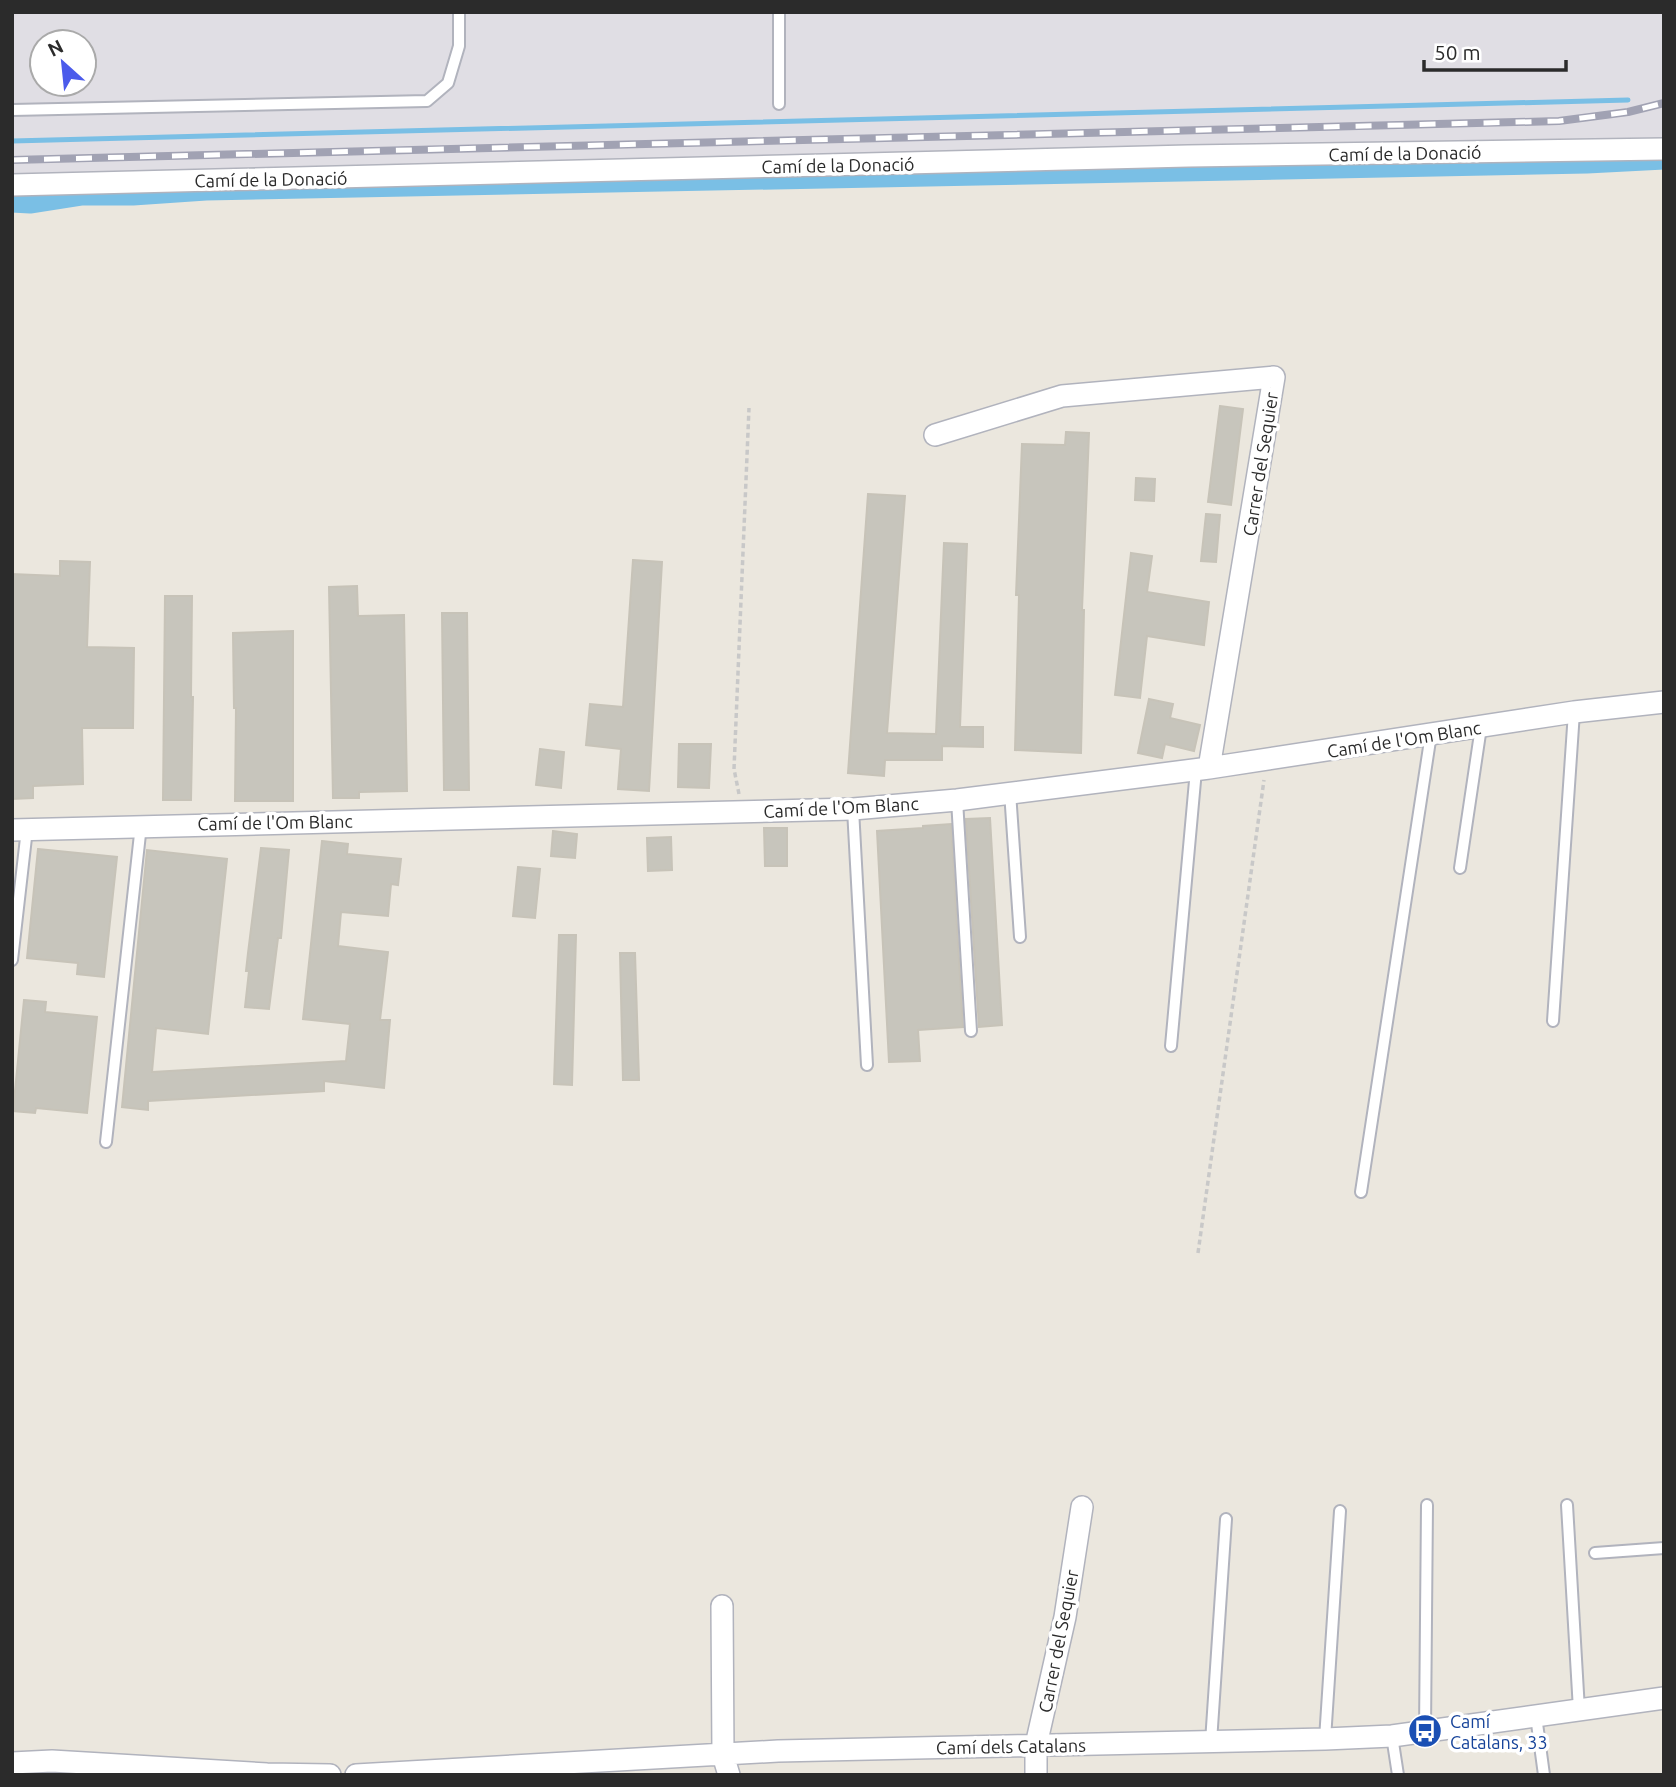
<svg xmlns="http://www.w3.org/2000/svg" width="1676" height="1787" font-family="Ubuntu,sans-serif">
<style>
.industrial{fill:#e0dee4;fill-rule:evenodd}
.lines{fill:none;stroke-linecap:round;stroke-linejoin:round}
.stream{stroke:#7abfe5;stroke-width:5}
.canal{stroke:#7abfe5;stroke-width:19}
.building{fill:#c7c5bc;stroke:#c7c3b8;stroke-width:2}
.service-casing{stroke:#b1b3bd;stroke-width:14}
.minor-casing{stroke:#b1b3bd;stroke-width:24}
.path{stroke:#c8c8c8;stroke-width:3.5;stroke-dasharray:5 3.5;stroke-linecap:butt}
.service{stroke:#fff;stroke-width:10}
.minor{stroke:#fff;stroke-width:21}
.rail-casing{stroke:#a1a2b3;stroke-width:8}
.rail{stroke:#fff;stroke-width:5;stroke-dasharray:16;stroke-linecap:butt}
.labels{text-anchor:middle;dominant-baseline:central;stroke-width:7;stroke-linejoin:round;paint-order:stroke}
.street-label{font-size:18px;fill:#2b2b2b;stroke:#fff}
.transit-label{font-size:18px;fill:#164399;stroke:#fff;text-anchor:start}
</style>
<rect width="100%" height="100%" fill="#ebe7de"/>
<path class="industrial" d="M12,12h1652v137l-1652,48zM42,42h42v42h-42z"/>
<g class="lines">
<path class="stream" d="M12,141l1616,-41"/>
<path class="canal" d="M12,203l18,1 51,-8h52l73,-5 1381,-27 77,-4"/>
</g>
<path class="building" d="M1220,406l23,3 -12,96 -23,-3z
M1066,432l23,1 -7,177h2l-3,143 -66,-3 4,-155h-3l6,-151 43,1z
M1136,478l19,1 -1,22 -19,-1z
M868,494l37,2 -18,237 49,1 8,-191 23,1 -7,183h23v20l-41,-1v14h-57l-1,16 -36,-3z
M1206,514l14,1 -4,47 -15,-1z
M1131,553l21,3 -5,36 62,10 -5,43 -57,-9 -7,62 -25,-3z
M633,560l29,2 -13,229 -31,-2 3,-40 -35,-4 4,-41 33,3z
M60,561l30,1 -3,85 47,1 -1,80h-51l1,56 -50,2v12l-21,1v-225l48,2z
M357,586l1,30 46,-1 3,176 -48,1v6h-26l-4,-211z
M165,596h27l-1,101h2l-2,103h-28z
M442,613h25l2,177h-25z
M293,631v170h-58l1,-93h-2l-1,-75z
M1149,699l24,5 -3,14 30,7 -6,26 -29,-7 -3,14 -24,-5z
M679,744h32l-2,44 -31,-1z
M540,749l24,3 -3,36 -25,-3z
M990,818l12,207 -23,2 -13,-204v-4z
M951,824l12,203 -45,3 2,31 -31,1 -12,-231 46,-3v-2z
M764,828h23v38h-22z
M553,831l24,3 -2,24 -24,-2z
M671,837l1,33 -24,1 -1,-33z
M322,841l26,3 -1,10 54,5 -3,26 -7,-1 -3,32 -47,-4 -3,34 50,6 -8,68h10l-6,68 -60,-7v10l-176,10v9l-26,-3 25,-257 80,9 -19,175 -52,-6 -4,44 194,-11 4,-37 -47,-5z
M261,848l28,2 -8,88h-3l-9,71 -24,-2 4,-36h-3l2,-18z
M38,849l79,8 -13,120 -27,-3 1,-11 -51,-5z
M518,867l22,2 -5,49 -22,-2z
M559,935h17l-4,150 -18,-1z
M620,953h15l4,127h-16z
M24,1000l22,2 -1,10 52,5 -10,96 -51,-5 -1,5 -22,-2z"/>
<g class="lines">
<g class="service-casing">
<path id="service" d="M779,12v92
M12,110l415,-9 21,-18 11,-37v-34
M1010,792l10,145
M957,800l14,231
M853,809l14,256
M1460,868l21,-141
M12,960l15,-131
M1553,1021l21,-309
M1171,1046l25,-276
M106,1142l35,-317
M1361,1192l70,-458
M1567,1505l12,205
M1595,1553l69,-5
M1536,1716l8,59
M1425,1731l2,-226
M1392,1736l6,39
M1325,1739l15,-228
M1211,1742l15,-223"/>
</g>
<g class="minor-casing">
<path id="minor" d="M12,185l1176,-29 476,-7
M935,435l127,-39 212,-19 -65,391
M12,830l841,-21 104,-9 252,-32 365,-56 90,-10
M722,1606l1,149 6,20
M12,1763l40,-2 215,13 63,1
M356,1775l422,-24 547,-12 67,-3 272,-38
M1036,1775v-30l29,-128 17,-110"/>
</g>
<path class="path" d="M739,794l-5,-25 15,-361
M1198,1253l66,-473"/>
<use href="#service" class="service"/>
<use href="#minor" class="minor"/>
<g class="rail-casing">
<path id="rail" d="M12,160l1547,-39 69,-9 36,-9"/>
</g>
<use href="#rail" class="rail"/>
</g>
<defs>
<g id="bus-disc" transform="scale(1.75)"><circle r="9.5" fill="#1a4fb4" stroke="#fff"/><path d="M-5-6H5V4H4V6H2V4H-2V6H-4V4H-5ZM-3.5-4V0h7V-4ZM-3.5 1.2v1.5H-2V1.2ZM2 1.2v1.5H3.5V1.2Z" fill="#fff"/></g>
</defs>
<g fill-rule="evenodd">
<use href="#bus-disc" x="1425" y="1731"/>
</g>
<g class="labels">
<g class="street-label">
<text transform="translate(1405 153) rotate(-1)">Camí de la Donació</text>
<text transform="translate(838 165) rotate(-1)">Camí de la Donació</text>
<text transform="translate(271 179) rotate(-1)">Camí de la Donació</text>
<text transform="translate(1260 464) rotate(-81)">Carrer del Sequier</text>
<text transform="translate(1404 739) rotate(-9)">Camí de l'Om Blanc</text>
<text transform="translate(841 807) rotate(-3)">Camí de l'Om Blanc</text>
<text transform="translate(275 822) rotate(-1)">Camí de l'Om Blanc</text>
<text transform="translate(1058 1641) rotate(-79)">Carrer del Sequier</text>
<text transform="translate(1011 1746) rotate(-1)">Camí dels Catalans</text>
</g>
<g class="transit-label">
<text x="1450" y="1721">Camí<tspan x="1450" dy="21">Catalans, 33</tspan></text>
</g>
</g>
<rect width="1676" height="1787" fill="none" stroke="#2b2b2b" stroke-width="28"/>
<g transform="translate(63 63) rotate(333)"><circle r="33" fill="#ffffff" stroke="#aaaaaa" stroke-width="2"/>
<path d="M0-5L12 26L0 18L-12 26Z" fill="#4b5beb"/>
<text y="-10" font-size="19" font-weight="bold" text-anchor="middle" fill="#2b2b2b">N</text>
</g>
<path d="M1424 60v10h142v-10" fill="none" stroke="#2b2b2b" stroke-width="3.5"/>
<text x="1434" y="60" font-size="21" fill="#2b2b2b" stroke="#ffffff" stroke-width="5" paint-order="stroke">50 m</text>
</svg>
